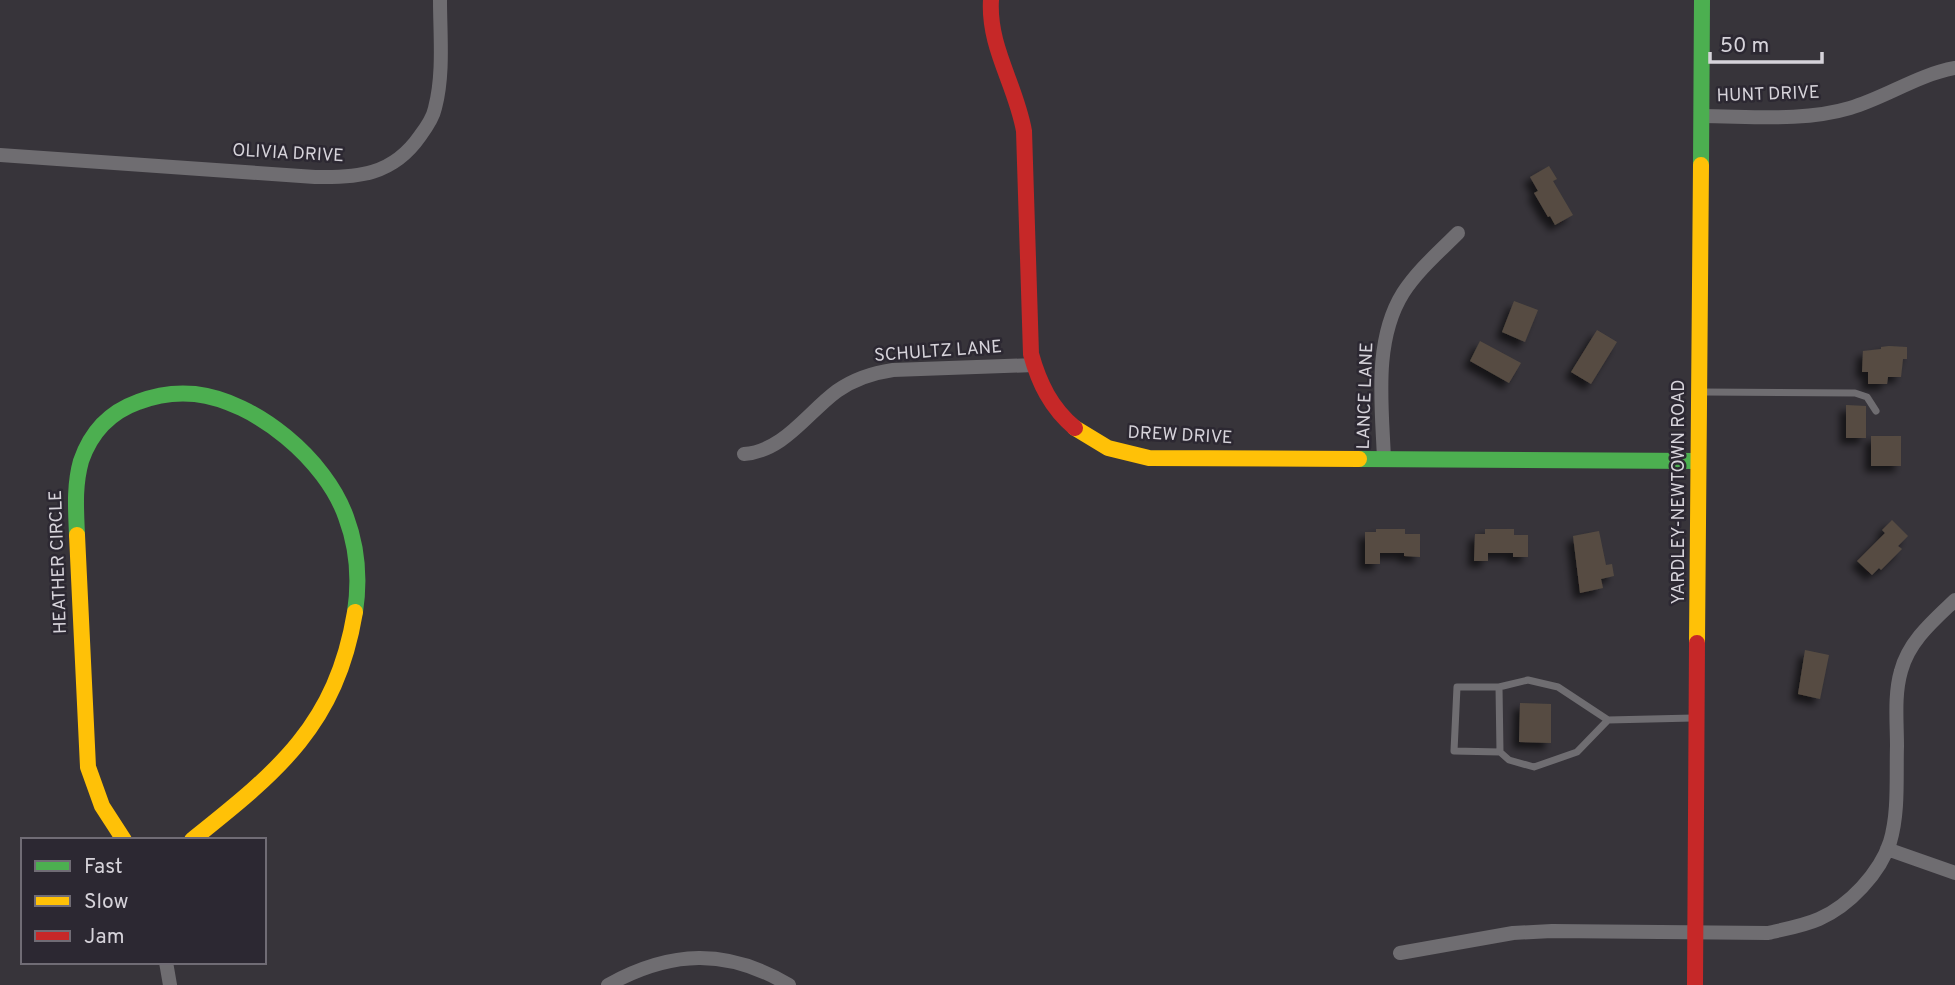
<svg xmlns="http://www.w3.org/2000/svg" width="1955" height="985" font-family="Overpass,sans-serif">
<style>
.building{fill:#564c42;filter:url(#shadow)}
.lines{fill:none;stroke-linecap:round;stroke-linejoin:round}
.lane{stroke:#6f6d71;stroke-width:7}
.street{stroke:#6f6d71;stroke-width:14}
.fast{stroke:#4caf50;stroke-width:16}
.slow{stroke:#ffc107;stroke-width:16}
.jam{stroke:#c62828;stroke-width:16}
.labels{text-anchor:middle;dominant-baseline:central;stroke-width:5;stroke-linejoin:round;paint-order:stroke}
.street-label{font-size:18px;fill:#d6d3da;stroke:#2c2832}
</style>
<defs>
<filter id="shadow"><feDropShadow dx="-6" dy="6" stdDeviation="3.5" flood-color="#0009"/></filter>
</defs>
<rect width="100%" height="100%" fill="#37343a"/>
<path class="building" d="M1549,166l8,13 -4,2 20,34 -18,10 -5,-9 -2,1 -14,-24 4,-2 -8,-14z
M1514,301l24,9 -13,32 -23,-10z
M1597,330l20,12 -26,42 -20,-12z
M1480,341l41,22 -12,20 -39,-22z
M1889,346l18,1v12h-4l-2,18h-13l-1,7h-19v-12h-6l1,-21 18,-2v-2z
M1846,405l20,1v32h-20z
M1871,436h30v30h-30z
M1892,520l16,16 -10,10 4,3 -21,21 -2,-2 -7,7 -15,-14 28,-28 -3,-3z
M1376,529h29v5h15v23l-16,-1v-3h-24v11h-15v-32h11z
M1485,529h29v6h14v22h-15v-4h-25v8h-14l1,-27h10z
M1599,531l7,34 6,-1 2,12 -13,3 2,9 -23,5 -7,-57z
M1805,650l24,5 -9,44 -22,-5z
M1520,703l31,1v39l-32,-1z"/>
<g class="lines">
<path class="lane" d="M1703,392l152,1 12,4 9,14
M1528,680l30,7 50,33 -31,32 -43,15 -25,-7 -9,-8 -46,-1 3,-64h42z
M1499,687l1,65
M1608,720l85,-2"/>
<path class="street" d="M1701,116c49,0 102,6 149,-8 37,-11 67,-33 105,-40
M0,155l315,22c43,1 78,-2 105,-41 6,-8 13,-18 15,-28 9,-34 5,-73 5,-108
M744,454c40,-3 63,-41 93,-63 17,-12 35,-18 56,-21l141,-5
M1384,459c-2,-53 -11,-118 19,-166 15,-23 36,-41 55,-60
M1887,849l68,24
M1400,953l113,-20 39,-2 216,2c17,-4 35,-7 51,-14 30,-13 61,-46 71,-77 9,-30 6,-65 7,-96 0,-24 -3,-51 4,-75 8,-30 32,-50 54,-71
M166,962l4,23
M608,985c63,-35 119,-37 181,0"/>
<path class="fast" d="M1701,165l1,-165
M1359,459l339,2
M77,535c-1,-25 -3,-49 4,-74 10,-29 29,-49 57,-59 18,-7 37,-10 57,-8 61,7 131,66 151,123 12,32 14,62 9,95"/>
<path class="slow" d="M1075,428l33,20 41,10 210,1
M77,535l11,232 14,39 22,34
M1697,643l4,-478
M192,840c85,-68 144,-114 163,-228"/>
<path class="jam" d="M991,0c-3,47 25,85 33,131l7,223c8,29 20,54 44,74
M1695,985l2,-342"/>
</g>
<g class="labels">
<g class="street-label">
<text transform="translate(1768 95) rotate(-2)">HUNT DRIVE</text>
<text transform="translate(288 154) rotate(3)">OLIVIA DRIVE</text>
<text transform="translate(938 352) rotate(-4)">SCHULTZ LANE</text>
<text transform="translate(1366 396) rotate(-88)">LANCE LANE</text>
<text transform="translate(1180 436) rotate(3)">DREW DRIVE</text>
<text transform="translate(1679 492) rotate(-90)">YARDLEY-NEWTOWN ROAD</text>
<text transform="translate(59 562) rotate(-92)">HEATHER CIRCLE</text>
</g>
</g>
<rect x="21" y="838" width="245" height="126" fill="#2c2832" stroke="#706c75" stroke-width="2"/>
<rect x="35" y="861" width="35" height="10" fill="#4caf50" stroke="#706c75" stroke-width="2"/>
<text x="84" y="873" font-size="21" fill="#d6d3da">Fast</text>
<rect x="35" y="896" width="35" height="10" fill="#ffc107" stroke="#706c75" stroke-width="2"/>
<text x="84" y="908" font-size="21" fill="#d6d3da">Slow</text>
<rect x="35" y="931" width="35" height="10" fill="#c62828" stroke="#706c75" stroke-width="2"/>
<text x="84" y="943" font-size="21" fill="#d6d3da">Jam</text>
<path d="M1710 52v10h112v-10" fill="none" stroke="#d6d3da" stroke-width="3.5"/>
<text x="1720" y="52" font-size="21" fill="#d6d3da" stroke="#2c2832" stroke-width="5" paint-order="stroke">50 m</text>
</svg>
